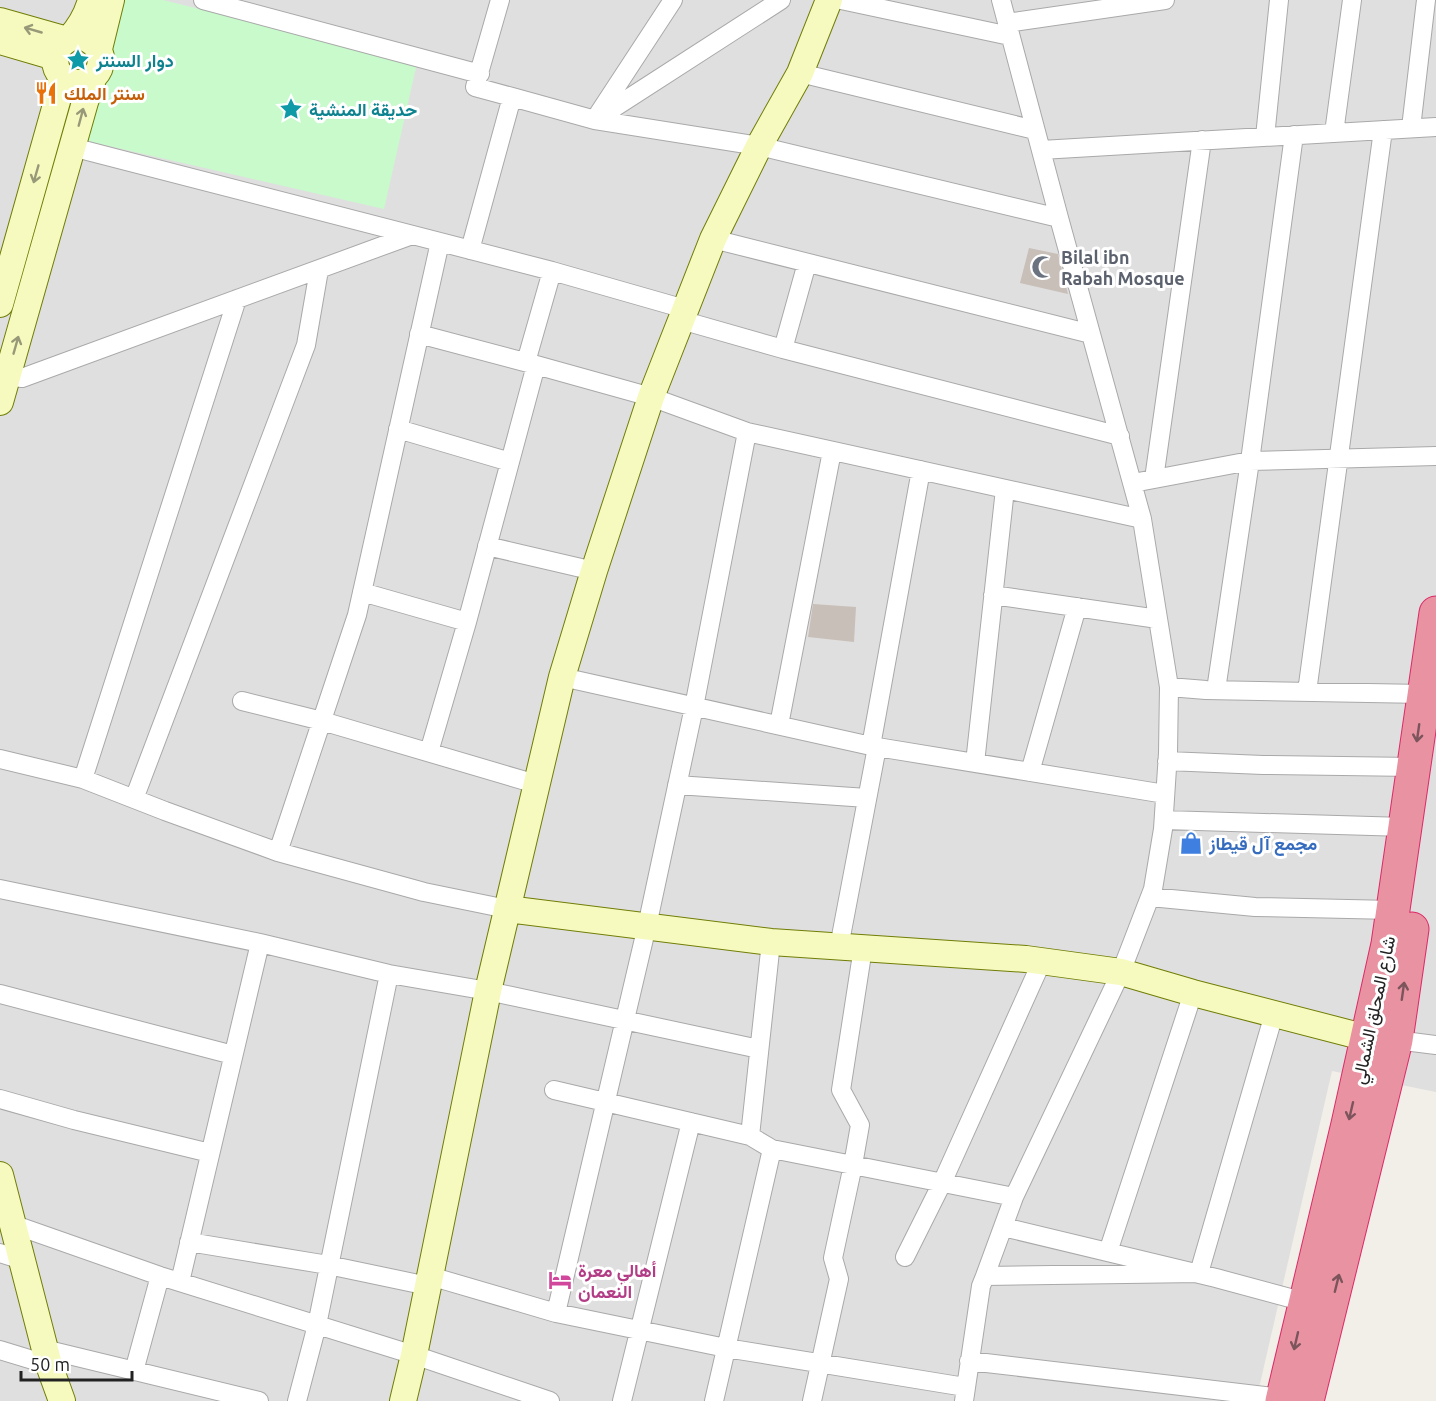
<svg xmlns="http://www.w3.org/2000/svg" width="1436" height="1401" font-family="Ubuntu,Vazirmatn,sans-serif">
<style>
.residential{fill:#e0dfdf}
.park{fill:#c8facc}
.building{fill:#c7bfb8}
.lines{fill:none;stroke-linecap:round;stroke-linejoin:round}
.street-casing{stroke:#a9a9a9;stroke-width:20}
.secondary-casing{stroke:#707d05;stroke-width:28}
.highway-casing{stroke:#dc2a67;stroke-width:35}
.street{stroke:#fff;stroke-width:18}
.secondary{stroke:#f7fabf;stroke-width:26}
.highway{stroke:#e892a2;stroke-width:33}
.oneway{stroke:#979978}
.oneway2{stroke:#7b545c}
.labels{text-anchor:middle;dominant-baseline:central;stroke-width:6;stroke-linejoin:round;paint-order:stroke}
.culture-label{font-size:18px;font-weight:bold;fill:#0d838f;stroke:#fff;text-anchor:start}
.food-label{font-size:18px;font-weight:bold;fill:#c56008;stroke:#fff;text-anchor:start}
.worship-label{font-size:18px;font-weight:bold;fill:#5b616d;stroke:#fff;text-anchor:start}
.shop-label{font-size:18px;font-weight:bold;fill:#366cbe;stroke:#fff;text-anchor:start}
.street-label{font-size:18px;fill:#222;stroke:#fff}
.hotel-label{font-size:18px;font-weight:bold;fill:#b23c85;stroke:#fff;text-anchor:start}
</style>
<rect width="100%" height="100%" fill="#f2efe9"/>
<path class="residential" d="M0,0h1436v1092l-104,-21 -76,330h-1256z"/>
<path class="park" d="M123,0h40l254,63 -33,146 -297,-68z"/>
<path class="building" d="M1029,248l29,6 10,40 -48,-11z
M813,604l43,3 -2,35 -46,-5z"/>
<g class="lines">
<g class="street-casing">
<path id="street" d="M203,0l277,74
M841,0l169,36
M1007,23l158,-23
M800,73l235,57
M512,97l83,23 164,26 300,72
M599,113l74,-113
M595,120l186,-120
M1411,128l15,-128
M1334,133l18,-133
M1265,137l14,-137
M72,147l480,124 133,38
M1041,150l395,-23
M713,239l378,95
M470,250l42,-153 -37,-10 25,-87
M807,263l-24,86 337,87
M681,320l102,29
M419,334l117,31 115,32 96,35 395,87
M526,362l26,-91
M7,376l15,2 390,-143
M398,429l112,33
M1154,479l48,-339
M1133,483l117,-22 44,-326
M487,546l107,25
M362,592l105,30 69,-257
M993,595l165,24
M562,677l309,69 294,48
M1169,687l37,3 218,4
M1216,690l34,-229 186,-5
M1307,692l76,-562
M242,701l80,20 214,63
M779,725l53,-274
M871,746l50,-276
M429,752l38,-130
M0,759l83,20 82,32 113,41 146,40 83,17
M1167,761l96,4 151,2
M975,763l30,-274
M1030,772l47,-165
M83,779l154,-480
M677,785l190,13
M134,799l172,-454 13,-75
M1164,820l241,7
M278,852l79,-237 83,-373
M0,889l260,54 129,31 99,17 271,58
M1150,897l105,10 138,3
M839,947l38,-200
M0,994l233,61
M1396,1040l40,5
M554,1090l196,46
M0,1099l74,21 136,33
M772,1149l242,48
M12,1224l148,52 254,79 136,46
M1003,1227l213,51 89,24
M189,1242l139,23 100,21
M1108,1252l85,-259
M0,1253l22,7
M905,1257l37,-74 100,-222
M430,1276l126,37 170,35 239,39
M985,1276l214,-3 75,-259
M180,1282l80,-339
M556,1313l91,-387 47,-219 53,-275
M44,1349l215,52
M0,1350l49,15
M969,1361l313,37
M134,1371l26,-95
M297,1401l20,-76 72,-351
M622,1401l69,-279
M714,1401l58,-252 -22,-13 21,-194
M812,1401l27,-122 -6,-21 20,-93 7,-40 -19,-35 22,-142
M964,1401l17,-115 4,-10 29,-79 107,-225 32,-83 10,-60 5,-76 1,-66 -27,-168 -83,-301 -58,-218"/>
</g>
<g class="secondary-casing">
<path id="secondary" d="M0,21l67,19
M55 60a23 23 0 1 1 46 0a23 23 0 1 1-46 0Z
M70,38c10,-11 17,-23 21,-38
M0,41l55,16
M99,49l12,-49
M0,304l59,-210 3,-17
M0,402l85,-300 8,-23
M507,909l264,33 255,17 73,10 22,3 72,21 174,45
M0,1175l49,190 13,36
M403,1401l11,-46 74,-364 74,-314 32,-106 57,-174 62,-158 46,-93 41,-73 29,-73"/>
</g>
<g class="highway-casing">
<path id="highway" d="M1282,1401l66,-277 40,-180 48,-331
M1307,1401l89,-361 16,-111"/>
</g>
<use href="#street" class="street"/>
<use href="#secondary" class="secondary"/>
<use href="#highway" class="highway"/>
</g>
<defs><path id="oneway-shaft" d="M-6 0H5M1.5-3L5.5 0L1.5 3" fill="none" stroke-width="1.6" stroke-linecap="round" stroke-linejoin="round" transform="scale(1.5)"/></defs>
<g class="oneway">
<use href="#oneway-shaft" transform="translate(33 30) rotate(-164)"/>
<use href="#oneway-shaft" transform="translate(81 117) rotate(-75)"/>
<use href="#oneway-shaft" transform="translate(36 174) rotate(106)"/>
<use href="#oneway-shaft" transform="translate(16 345) rotate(-74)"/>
</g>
<g class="oneway2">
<use href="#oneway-shaft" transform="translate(1418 733) rotate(98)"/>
<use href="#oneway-shaft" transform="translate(1403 991) rotate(-82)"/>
<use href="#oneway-shaft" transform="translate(1351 1111) rotate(103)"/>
<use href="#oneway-shaft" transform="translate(1337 1283) rotate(-76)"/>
<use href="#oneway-shaft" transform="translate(1296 1341) rotate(103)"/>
</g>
<defs>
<g id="sight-bare" transform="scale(1.8)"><path d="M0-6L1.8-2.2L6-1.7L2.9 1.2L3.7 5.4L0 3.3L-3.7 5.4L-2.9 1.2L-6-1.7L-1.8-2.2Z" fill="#0f9aa8" stroke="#fff" stroke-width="2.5" paint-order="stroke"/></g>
<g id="restaurant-bare" transform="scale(1.8)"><path d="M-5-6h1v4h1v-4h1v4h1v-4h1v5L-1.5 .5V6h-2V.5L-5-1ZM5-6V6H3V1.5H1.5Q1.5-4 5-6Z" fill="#e8710a" stroke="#fff" stroke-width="2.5" paint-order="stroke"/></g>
<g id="mosque-bare" transform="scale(1.8)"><path d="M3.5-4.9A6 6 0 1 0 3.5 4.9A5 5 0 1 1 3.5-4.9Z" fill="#6b7280" stroke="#fff" stroke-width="2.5" paint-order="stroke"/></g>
<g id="shop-bare" transform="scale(1.8)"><path d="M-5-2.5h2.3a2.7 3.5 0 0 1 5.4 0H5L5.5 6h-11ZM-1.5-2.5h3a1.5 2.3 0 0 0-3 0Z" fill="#3f7fe0" stroke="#fff" stroke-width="2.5" paint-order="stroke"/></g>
<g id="hotel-bare" transform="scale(1.8)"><path d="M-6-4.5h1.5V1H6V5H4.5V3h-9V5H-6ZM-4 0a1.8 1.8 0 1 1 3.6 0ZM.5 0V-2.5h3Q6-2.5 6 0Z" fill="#d1479c" stroke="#fff" stroke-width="2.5" paint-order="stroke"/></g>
</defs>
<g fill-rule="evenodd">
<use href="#sight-bare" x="78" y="60"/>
<use href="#restaurant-bare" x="46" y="93"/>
<use href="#sight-bare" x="291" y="109"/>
<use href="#mosque-bare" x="1043" y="267"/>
<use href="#shop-bare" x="1191" y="843"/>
<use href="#hotel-bare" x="560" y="1280"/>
</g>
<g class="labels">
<g class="culture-label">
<text x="96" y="60">دوار السنتر</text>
<text x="309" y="109">حديقة المنشية</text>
</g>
<g class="food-label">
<text x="64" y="93">سنتر الملك</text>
</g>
<g class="worship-label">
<text x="1061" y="257">Bilal ibn<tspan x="1061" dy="21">Rabah Mosque</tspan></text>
</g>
<g class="shop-label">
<text x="1209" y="843">مجمع آل قيطاز</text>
</g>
<g class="street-label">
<text transform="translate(1373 1010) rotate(-78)">شارع المحلق الشمالي</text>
</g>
<g class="hotel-label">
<text x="578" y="1270">أهالي معرة<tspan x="578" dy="21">النعمان</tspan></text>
</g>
</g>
<path d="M21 1371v9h111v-9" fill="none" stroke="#222222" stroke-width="3"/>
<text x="30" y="1371" font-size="18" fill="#222222" stroke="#ffffff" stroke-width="4.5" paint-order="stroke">50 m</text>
</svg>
